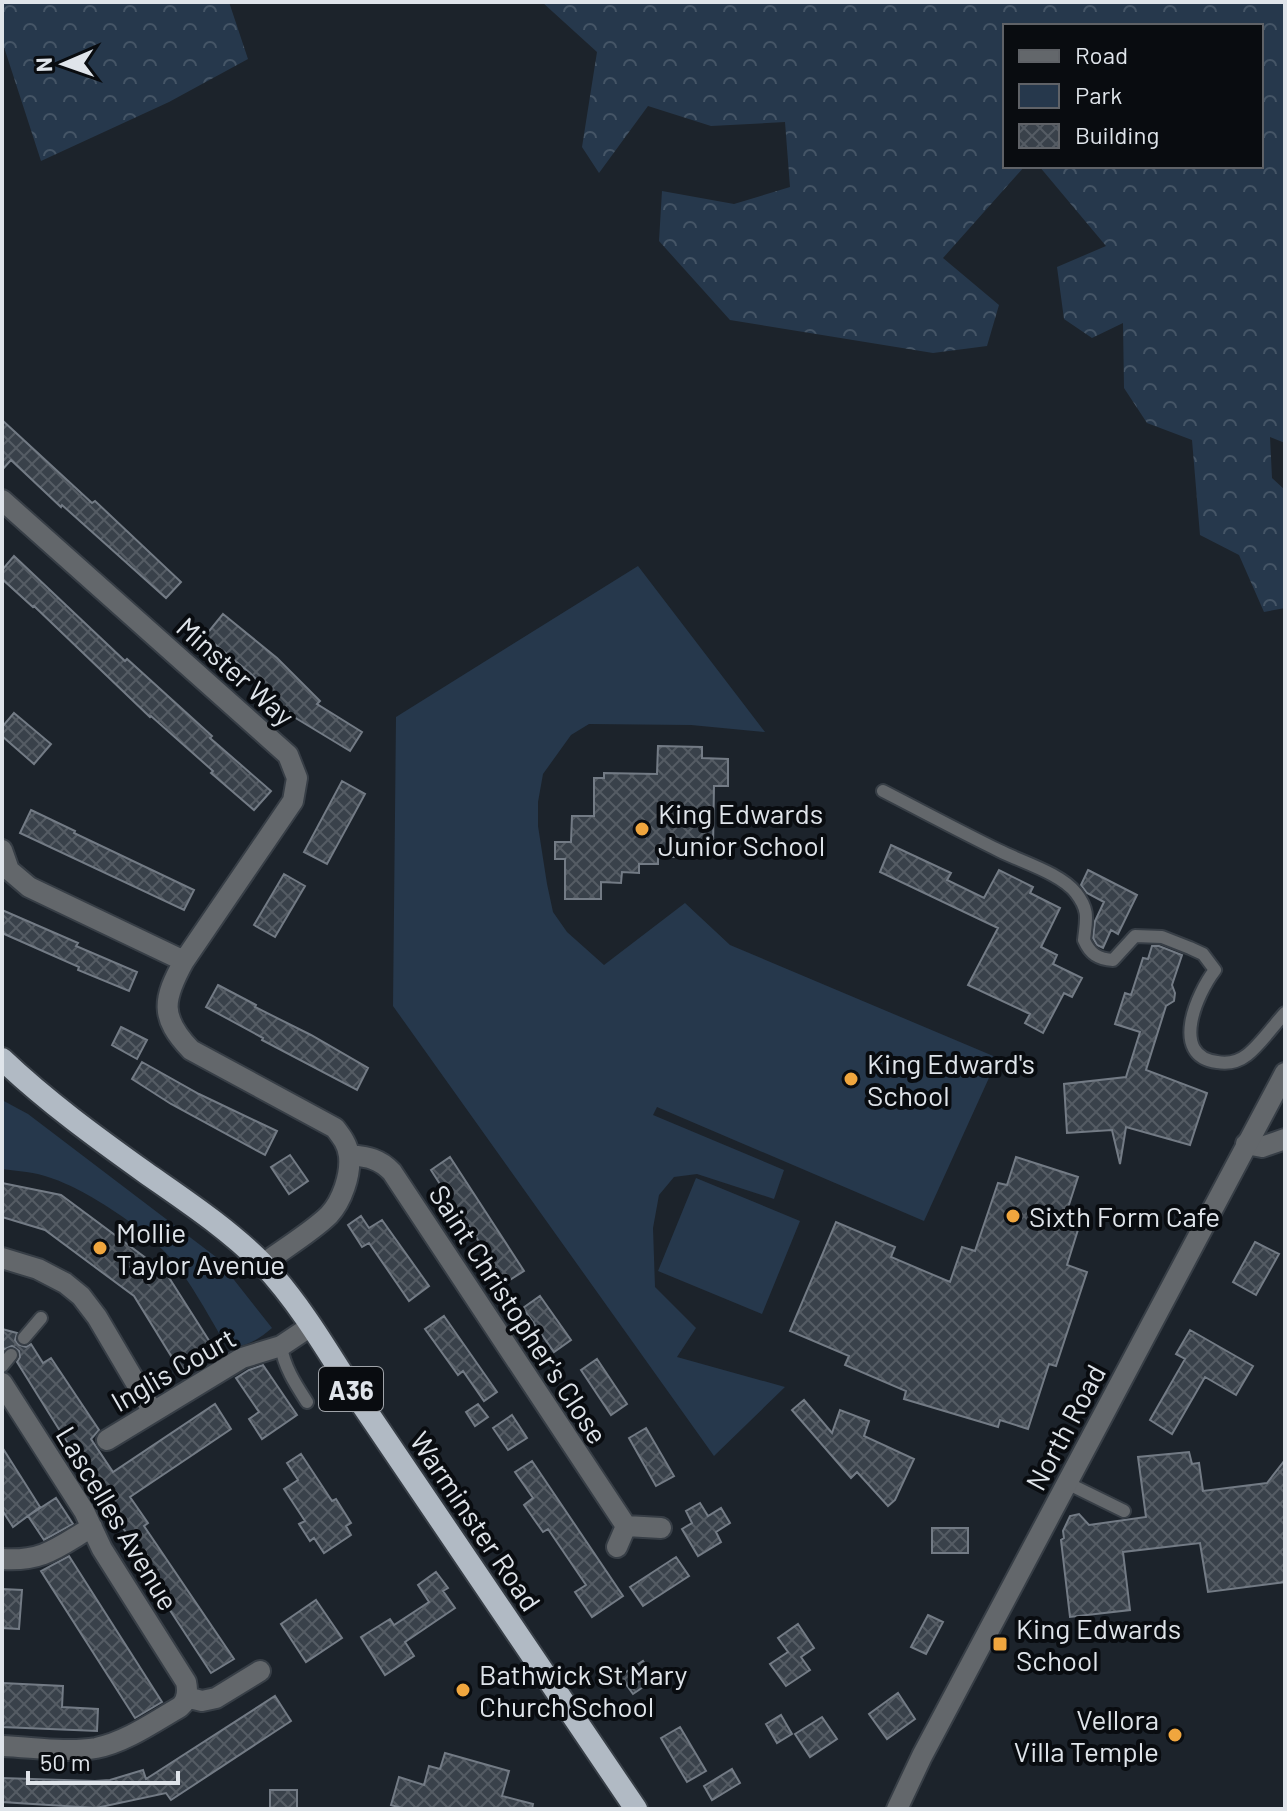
<svg xmlns="http://www.w3.org/2000/svg" width="1287" height="1811" font-family="Barlow,sans-serif">
<style>
.green{fill:#26384c}
.forest{fill:url(#forest-crowns)}
.building{fill:url(#building-cross-hatch);stroke:#737b85;stroke-width:2}
.lines{fill:none;stroke-linecap:round;stroke-linejoin:round}
.service-casing{stroke:#373e46;stroke-width:16}
.minor-casing{stroke:#373e46;stroke-width:24}
.tertiary-casing{stroke:#373e46;stroke-width:24}
.trunk-casing{stroke:#373e46;stroke-width:26}
.service{stroke:#63676b;stroke-width:12}
.minor{stroke:#63676b;stroke-width:20}
.tertiary{stroke:#63676b;stroke-width:20}
.trunk{stroke:#b1bac4;stroke-width:22}
.poi-dot{fill:#f0a63e;stroke:#090c10;stroke-width:3}
.labels{text-anchor:middle;dominant-baseline:central;stroke-width:8;stroke-linejoin:round;paint-order:stroke}
.shield{fill:#090c10;stroke:#9fa3a9;stroke-width:2}
.shield-label{font-size:26px;font-weight:bold;fill:#dfe4ea}
.street-label{font-size:28px;fill:#dfe4ea;stroke:#090c10}
.poi-label{font-size:28px;fill:#dfe4ea;stroke:#090c10;text-anchor:start}
</style>
<defs>
<pattern id="forest-crowns" width="20" height="18" patternUnits="userSpaceOnUse" patternTransform="scale(2)"><rect width="20" height="18" fill="#26384c"/><path d="M2 6a3 3 0 1 1 6 0M12 15a3 3 0 1 1 6 0" fill="none" stroke="#455566"/></pattern>
<pattern id="building-cross-hatch" width="8" height="8" patternUnits="userSpaceOnUse" patternTransform="scale(2)"><rect width="8" height="8" fill="#39414a"/><path d="M0 0l8 8M0 8l8-8" fill="none" stroke="#555c64"/></pattern>
</defs>
<rect width="100%" height="100%" fill="#1c232b"/>
<path class="green" d="M638,566l127,166 -74,-7 -102,-1 -18,11 -28,39 -5,28v24l9,58 6,28 14,20 37,33 81,-62 45,42 268,113 -74,163 -267,-114 -4,8 131,55 -10,29 -77,-25 -23,3 -15,18 -6,33 2,59 41,41 -19,29 108,30 -71,69 -321,-450 3,-289z
M2,1100l26,14 188,143 56,71c-13,11 -28,22 -46,17 -16,-27 -31,-55 -49,-79 -23,-32 -89,-76 -126,-88 -16,-6 -33,-7 -49,-9z
M696,1178l104,43 -38,93 -104,-43z"/>
<path class="forest" d="M2,2h227l19,57 -79,43 -128,59 -39,-120z
M542,2h743v441l-15,-6 2,41 13,12v118l-21,4 -25,-57 -39,-20 -8,-95 -45,-17 -23,-35 -1,-65 -31,15 -28,-19 -7,-52 49,-21 -67,-80h222v-140h-256v140h20l-82,92 56,47 -12,41 -54,7 -203,-33 -71,-79 3,-50 72,13 56,-17 -5,-65 -74,4 -63,-20 -49,67 -17,-26 15,-95z"/>
<path class="building" d="M2,420l90,83 3,-2 86,81 -15,16 -104,-93 -1,2 -50,-47 -9,10z
M14,556l111,105 2,-2 85,77 -2,2 61,53 -17,19 -43,-37 2,-2 -62,-55 -1,1 -116,-111 -1,1 -31,-28v-9z
M223,614l54,44 43,43 -3,3 45,28 -12,19 -56,-34 -44,-44 -45,-37z
M14,713l37,31 -17,20 -32,-28v-9z
M658,746l44,1v11l26,1v27h-14l-1,62h-31v9h-24v7h-19v9l-17,-1 -1,11 -20,-1v17h-36v-40h-10v-17h16l1,-26h22v-38h10v-5l53,1z
M342,781l23,13 -38,70 -23,-12z
M31,810l44,21 -1,2 120,57 -10,20 -164,-77z
M891,845l60,28 -4,7 37,18 15,-28 34,17 -3,6 30,15 -19,39 16,8 -4,9 29,14 -10,19 -8,-4 -21,40 -18,-10 5,-9 -62,-29 30,-57 -118,-56z
M1088,870l49,25 -19,39 -7,-4 -8,18 -6,-3 -4,-7 2,-17 9,-19 -17,-9 -6,-8z
M284,874l21,12 -30,51 -21,-12z
M2,910l76,33 -2,3 61,26 -8,19 -51,-21 1,-3 -77,-34z
M1152,946h7l23,9 -10,30 3,8 -1,8 -8,5 -20,64 61,23 -17,52 -64,-18 -6,37 -8,-34 -45,3 -3,-49 62,-7 14,-45 -25,-8 10,-31 6,2 12,-37 5,1z
M218,985l38,20 -1,2 56,28 57,33 -11,22 -95,-50 1,-2 -57,-31z
M121,1027l26,13 -10,19 -25,-14z
M142,1062l57,32 78,37 -12,24 -94,-51 -39,-25z
M290,1155l18,26 -19,13 -18,-27z
M450,1157l74,114 -19,12 -44,-70 -2,1 -28,-44z
M1016,1157l62,20 -12,37 15,6 -14,45 20,7 -31,94 -7,-2 -21,65 -28,-9 -2,7 -94,-28 2,-8 -61,-26 4,-9 -59,-25 46,-109 59,25 -4,10 59,25 12,-35 13,4 23,-68 9,2z
M2,1183l59,12 105,78 49,77 -34,22 -47,-76 -89,-66 -43,-13z
M361,1216l8,12 13,-8 47,66 -20,15 -40,-58 -7,4 -14,-22z
M1255,1242l24,12 -23,41 -23,-13z
M540,1296l31,44 -17,12 -31,-44z
M444,1316l53,76 -13,9 -21,-30 -5,4 -33,-46z
M2,1329l15,4 -2,7 4,5 7,2 5,-3 12,19 8,-5 48,72 -8,9 22,33 102,-68 16,25 -101,68 18,26 -4,3 90,133 -23,14 -87,-133 5,-3 -44,-66 -68,-109 3,-5 -1,-6 -7,-5 -9,4 -1,-1z
M1190,1330l63,36 -17,29 -31,-18 -33,57 -22,-14 35,-61 -9,-5z
M597,1359l30,45 -16,11 -30,-45z
M263,1365l34,50 -35,24 -13,-20 10,-7 -23,-34 13,-8z
M804,1400l28,33 8,-23 29,11 -5,15 50,23 -19,41 -7,6 -31,-34 -6,6 -59,-68z
M478,1404l10,13 -13,9 -9,-14z
M512,1415l15,23 -19,12 -15,-22z
M646,1428l28,48 -18,10 -27,-48z
M2,1447l38,60 -27,20 -11,-17z
M1189,1452l3,12 7,-1 4,28 64,-8 18,-23v122l-77,10 -8,-49 -77,9 7,58 -60,7 -9,-77 3,-2 -1,-7 7,-15 9,-2 10,11 57,-8 -8,-60z
M301,1454l31,47 4,-2 15,24 -5,3 5,9 -27,18 -10,-15 -4,3 -11,-17 6,-3 -21,-32 14,-9 -11,-17z
M532,1461l91,135 -31,21 -17,-25 11,-7 -38,-56 -5,3 -19,-27 9,-7 -18,-26z
M56,1498l17,26 -29,16 -16,-24z
M700,1503l8,13 13,-8 9,15 -14,9 5,10 -23,14 -16,-27 10,-6 -6,-12z
M932,1528h36v25h-36z
M69,1556l93,146 -27,16 -94,-147z
M676,1557l13,19 -46,30 -13,-19z
M436,1572l12,16 -5,3 12,17 -50,34 9,14 -29,19 -24,-38 29,-18 4,6 35,-23 -11,-17z
M2,1589l20,1 -3,39 -17,-1z
M316,1600l26,38 -36,24 -25,-38z
M928,1615l15,7 -17,32 -15,-7z
M798,1624l16,24 -13,9 9,13 -24,16 -16,-22 18,-12 -10,-14z
M643,1661l12,18 -22,15 -13,-18z
M2,1683l61,3 -1,21 36,2 -1,22 -95,-4z
M898,1693l17,26 -28,20 -18,-25z
M275,1696l16,25 -120,79 -5,-7 -70,15 -94,-6v-24l93,3 15,-1 33,-10 3,9z
M781,1715l11,19 -15,9 -11,-19z
M822,1717l15,22 -27,18 -15,-23z
M680,1727l26,44 -19,11 -26,-44z
M445,1753l64,18 -7,25 31,8 -1,5h-127l-14,-4 8,-28 25,8 5,-19 11,3z
M732,1769l8,14 -28,17 -8,-14z
M270,1790h27v19h-27z"/>
<g class="lines">
<g class="service-casing">
<path id="service" d="M883,791c39,20 78,41 117,60 22,11 62,23 76,42 14,18 10,27 8,47 6,14 14,19 29,20l22,-24 27,1 28,11 13,6 12,16c-18,23 -46,86 2,92 11,2 21,0 30,-7 13,-10 26,-29 38,-42
M24,1338l17,-20
M281,1346c3,21 15,39 26,56
M2,1366l9,-11
M1067,1483l57,28"/>
</g>
<g class="minor-casing">
<path id="minor" d="M2,500l286,255 9,23 -4,23 -109,160c-21,38 -25,56 7,89l144,78c7,9 13,17 14,28 2,19 -7,45 -20,59 -16,16 -47,35 -66,49
M2,850l7,20 20,17 155,74
M1246,1144l16,3 23,-8
M350,1155c17,2 29,3 42,17l234,354
M2,1258l36,11 27,14 16,13 16,21 56,95
M2,1383l82,128 18,38 84,133c2,9 2,18 -6,25 -26,15 -54,35 -84,41 -30,5 -64,-1 -94,-2
M107,1440l135,-82 39,-12 30,-20
M617,1547l9,-21 35,2
M2,1559c41,3 56,-12 90,-32
M186,1697l16,4 14,-3 44,-27"/>
</g>
<g class="tertiary-casing">
<path id="tertiary" d="M897,1809l25,-53 363,-683"/>
</g>
<g class="trunk-casing">
<path id="trunk" d="M2,1059c44,42 95,79 144,114 40,28 81,55 116,90 35,37 62,82 89,125l285,421"/>
</g>
<use href="#service" class="service"/>
<use href="#minor" class="minor"/>
<use href="#tertiary" class="tertiary"/>
<use href="#trunk" class="trunk"/>
</g>
<g class="poi-dot">
<circle cx="642" cy="829" r="8"/>
<circle cx="851" cy="1079" r="8"/>
<circle cx="1013" cy="1216" r="8"/>
<circle cx="100" cy="1248" r="8"/>
<rect x="992" y="1636" width="16" height="16" rx="4"/>
<circle cx="463" cy="1690" r="8"/>
<circle cx="1175" cy="1735" r="8"/>
</g>
<g class="labels">
<rect class="shield" x="319" y="1367" width="64" height="44" rx="6"/>
<g class="shield-label">
<text x="351" y="1389">A36</text>
</g>
<g class="street-label">
<text transform="translate(236 671) rotate(42)">Minster Way</text>
<text transform="translate(519 1314) rotate(57)">Saint Christopher's Close</text>
<text transform="translate(173 1369) rotate(-30)">Inglis Court</text>
<text transform="translate(1065 1427) rotate(-62)">North Road</text>
<text transform="translate(118 1518) rotate(59)">Lascelles Avenue</text>
<text transform="translate(476 1521) rotate(56)">Warminster Road</text>
</g>
<g class="poi-label">
<text x="658" y="813">King Edwards<tspan x="658" dy="32">Junior School</tspan></text>
<text x="867" y="1063">King Edward's<tspan x="867" dy="32">School</tspan></text>
<text x="1029" y="1216">Sixth Form Cafe</text>
<text x="116" y="1232">Mollie<tspan x="116" dy="32">Taylor Avenue</tspan></text>
<text x="1016" y="1628">King Edwards<tspan x="1016" dy="32">School</tspan></text>
<text x="479" y="1674">Bathwick St Mary<tspan x="479" dy="32">Church School</tspan></text>
<text x="1159" y="1719" text-anchor="end">Vellora<tspan x="1159" dy="32">Villa Temple</tspan></text>
</g>
</g>
<rect width="1287" height="1811" fill="none" stroke="#dfe4ea" stroke-width="8"/>
<rect x="1003" y="24" width="260" height="144" fill="#090c10" stroke="#5f6267" stroke-width="2"/>
<rect x="1019" y="50" width="40" height="12" fill="#63676b" stroke="#5f6267" stroke-width="2"/>
<text x="1075" y="64" font-size="24" fill="#dfe4ea">Road</text>
<rect x="1019" y="84" width="40" height="24" fill="#26384c" stroke="#5f6267" stroke-width="2"/>
<text x="1075" y="104" font-size="24" fill="#dfe4ea">Park</text>
<rect x="1019" y="124" width="40" height="24" fill="url(#building-cross-hatch)" stroke="#5f6267" stroke-width="2"/>
<text x="1075" y="144" font-size="24" fill="#dfe4ea">Building</text>
<g transform="translate(64 64) rotate(268)" stroke="#090c10" stroke-width="6" paint-order="stroke">
<path d="M0-6L14 30L0 20L-14 30Z" fill="#dfe4ea"/>
<text y="-12" font-size="22" font-weight="bold" text-anchor="middle" fill="#dfe4ea">N</text>
</g>
<path d="M28 1771v12h150v-12" fill="none" stroke="#dfe4ea" stroke-width="4"/>
<text x="40" y="1771" font-size="24" fill="#dfe4ea" stroke="#090c10" stroke-width="6" paint-order="stroke">50 m</text>
</svg>
